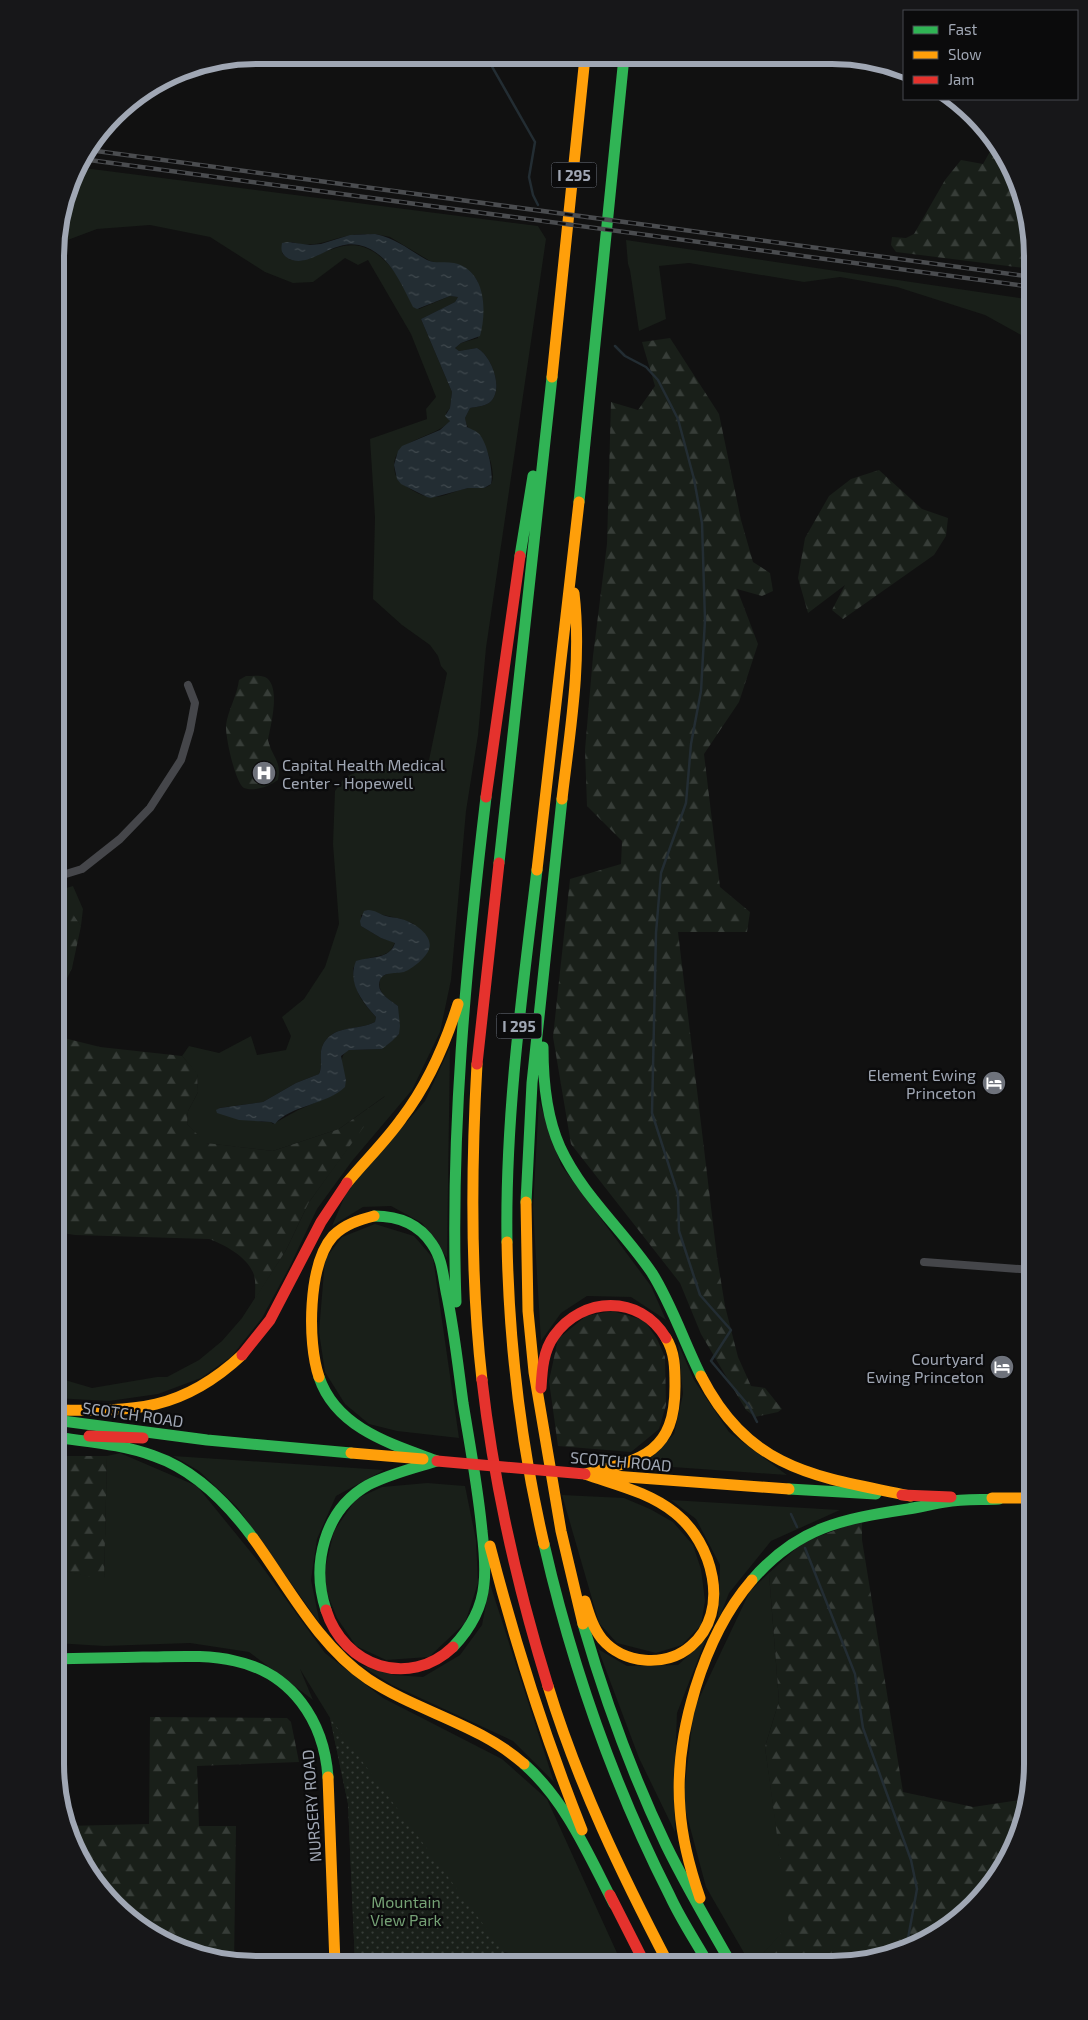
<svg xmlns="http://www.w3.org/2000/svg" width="1088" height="2020" font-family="'Exo 2',sans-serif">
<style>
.green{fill:#191f19;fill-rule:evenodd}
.forest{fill:url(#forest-firs)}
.park{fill:url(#park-dots)}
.water{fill:url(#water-ripples)}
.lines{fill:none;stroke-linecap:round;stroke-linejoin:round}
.stream{stroke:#232d33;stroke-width:2.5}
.street{stroke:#45464a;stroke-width:8}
.fast{stroke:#30b455;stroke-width:11}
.slow{stroke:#ff9f0a;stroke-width:11}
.jam{stroke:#e5322d;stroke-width:11}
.rail-casing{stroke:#4a4c4f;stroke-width:4.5}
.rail{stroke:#0b0b0c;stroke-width:2.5;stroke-dasharray:8;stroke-linecap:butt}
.jam-bridge{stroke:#e5322d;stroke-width:11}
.labels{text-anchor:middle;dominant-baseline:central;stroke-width:4.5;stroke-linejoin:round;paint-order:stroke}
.shield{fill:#0b0b0c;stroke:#737882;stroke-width:1}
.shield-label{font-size:15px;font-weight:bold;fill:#a0a7b4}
.poi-label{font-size:16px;fill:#a0a7b4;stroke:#0b0b0c;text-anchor:end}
.street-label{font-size:16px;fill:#a0a7b4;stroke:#0b0b0c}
.park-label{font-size:16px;fill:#75a175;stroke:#0b0b0c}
.rim{fill:none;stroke:#a0a7b4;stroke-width:6}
</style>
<defs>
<pattern id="forest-firs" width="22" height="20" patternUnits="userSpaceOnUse" patternTransform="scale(1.25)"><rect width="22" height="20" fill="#191f19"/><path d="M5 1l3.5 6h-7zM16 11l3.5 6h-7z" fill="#373d38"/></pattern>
<pattern id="park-dots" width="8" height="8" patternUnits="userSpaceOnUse" patternTransform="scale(1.25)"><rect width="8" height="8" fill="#191f19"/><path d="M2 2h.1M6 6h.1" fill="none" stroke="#373d38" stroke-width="1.8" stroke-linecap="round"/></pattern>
<pattern id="water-ripples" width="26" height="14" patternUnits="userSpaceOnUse" patternTransform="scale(1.25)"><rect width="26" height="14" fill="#232d33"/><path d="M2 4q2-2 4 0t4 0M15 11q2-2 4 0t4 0" fill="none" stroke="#40494e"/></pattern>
</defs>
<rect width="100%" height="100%" fill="#111"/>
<path class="green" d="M76,167l462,59 8,13 -60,409 -8,87 -12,76 -15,169 -11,52 -28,58 -60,71 -35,48 -27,57 -28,52 -30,38 -31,22 -43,16 -49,7 -54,-3v-21l37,11 65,-11h10l32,-17 23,-19 20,-23 44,-68 23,-48 76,-106 -46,33 -66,22 -68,-8 -18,-19 1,-13 10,-19 -1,-18 -15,-18 7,-10 30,7 32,-17 6,19 29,-5 5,-14 -9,-19 22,-18 21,-32 14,-43 -6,-80 2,-53 10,-14 34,-14 31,6 19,-9 18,-87 -6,-7 -3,-10 -8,-11 -28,-20 -29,-26 2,-82 -5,-78 57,-20 -1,-10 10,-12 -25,-63 -43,-74 -10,5 -13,-7 -32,24 -20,1 -28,-11 -55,-35 -60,-12 -53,4 -40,15v-14zM375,234l15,3 40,24 40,10 4,5 4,6v56l-17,5 -6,5 4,3 18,-3c15,8 28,43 12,55 -5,3 -13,4 -19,5l-5,10c1,13 13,17 19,27 5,8 11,28 8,37 -4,9 -17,5 -24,6 -12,2 -25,10 -37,9 -10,0 -34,-14 -36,-24 -8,-35 39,-33 55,-52l-4,-8 4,-5 2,-16 -31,-73 34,-17 3,-5 -8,-1 -31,13c-12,-18 -24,-42 -42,-55 -40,-29 -72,26 -95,-1l10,-11c20,7 36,-2 55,-6 9,-2 19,-2 28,-2zM379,914l22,5 13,5 -17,49h-8l-8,4c-6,15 6,21 17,29l1,28 -17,15 -33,1c-12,6 -6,19 -3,30l-11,14 -37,16 -25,14 -2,-2h-9l-43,-14 44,-6 33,-19 23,-9c4,-9 0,-18 3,-27 9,-23 36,-16 53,-25l1,-5c-16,-18 -21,-24 -23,-49 4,-3 8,-8 13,-9 13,-4 24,-2 29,-17l-14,-4 -20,-12v-11z
M626,240l407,60v45l-10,-9 -38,-21 -88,-28 -57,-10 -36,5 -115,-19 -30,3 7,53 -27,12 -9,-61 -2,-6z
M73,886l10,23 -2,17 -9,-12 -16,-5v-18z
M450,1047l-3,211 -25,-35 -31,-17 -28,1 -31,19 15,-35 78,-90z
M539,1100l22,65 90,121 15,34 -35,-23 -44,-1 -26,17 -20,28 -8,-133z
M375,1224l39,12 19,22 26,180 -62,-7 -28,-7 -24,-20 -20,-32 -6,-40 6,-73 17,-22z
M678,1343l16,37 35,52 58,43 -143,-10 30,-31 9,-40z
M120,1453l77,33 61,75 67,92 58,45 119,61 45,40 75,165h-67l-51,-12 9,12h-158l-7,-160 -18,-86 -30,-49 13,31 -64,-48 -59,-9 -86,3 -49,-3v-74l49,10 3,-123z
M173,1456l211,14 -48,26 -19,43 -6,41 9,44 -83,-117 -38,-36z
M427,1483l38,3 11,54 2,43 -13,40 -36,34 -43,3 -30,-14 -19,-28 -12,-30 1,-23 8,-34 22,-32 26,-12z
M562,1495l62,3 26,11 23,13 20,23 8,24 4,32 -4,24 -19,20 -26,8 -39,-10 -18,-20z
M671,1500l169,10 -69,31 -42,52 -11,28 2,-56 -24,-46z
M769,1573l10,128 -14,46 25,177 -37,41h-2l-45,-78 -23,-86 11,-92 56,-118z
M490,1584l64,198 -41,-41 -121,-56 -32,-20 34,10 29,2 37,-22 22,-30z
M706,1639l-29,74 -3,79 1,40 -36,-74 -41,-109 29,17 51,-1z"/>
<path class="forest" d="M996,141l26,51 11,64v13l-137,-17 -5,-7 1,-8 14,1 8,-4 31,-54 16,-20 22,4z
M670,338l49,76 22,106 12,42 17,11 3,18 -11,5 -25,-7 21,55 -19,58 -35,52 16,133 30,25 -3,20h-69l39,325 8,49 13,51 13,29 14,2 17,21 -4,3 -23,5 -9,-7 -45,-76 -21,-51 -109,-139 -18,-107 17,-158 51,-15 1,-23 -35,-35 -2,-56 8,-94 14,-112 4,-142 27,8 17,-24 -13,-44z
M879,470l43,39 26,9 -2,18 -12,19 -91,64 -11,-9 13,-25 -37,28 -10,-35 7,-40 24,-42 22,-17z
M246,676c6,0 14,-1 19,1 17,9 5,50 3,63 4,17 14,21 10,40 -9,6 -23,12 -34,8 -9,-5 -19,-53 -18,-63 2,-15 11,-29 13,-45z
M56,909l16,4 9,13 -9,42 -16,33z
M56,1036l44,11 82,9 15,17 1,19 -10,19 -1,13 19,19 67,8 66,-22 48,-34 -78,107 -23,48 -31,49c0,-8 1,-17 -1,-24 -6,-18 -29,-30 -45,-36l-134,-4 -19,-3z
M612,1311l32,9 13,19 8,18 1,48 -7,24 -28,23 -73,-6 -9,-65 9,-42 28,-23z
M55,1456h52l-3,124 -49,-11z
M862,1520v20l41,252 70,15 54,-8 -9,42 -27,46 -47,44 -48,23 -64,11h-79l36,-41 -24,-177 14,-46 -10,-128 33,-30z
M150,1717l137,1 4,4 8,40 -102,4 2,60h37l-2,137 -67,-19 -43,-29 -35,-39 -23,-48 -1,-2 84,-2z"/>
<path class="park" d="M330,1718l173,233 10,13h-158l-7,-160z"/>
<path class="water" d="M375,234c23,5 32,15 52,26 9,4 18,1 27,3 32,7 33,48 26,73l-19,7 -6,5 4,3 18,-3c15,8 28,43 12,55 -5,3 -13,4 -19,5l-5,10 2,9c3,2 8,3 11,6 9,7 16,40 13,51l-7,4h-16l-37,10 -4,-1 -26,-13 -4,-5 -3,-14 4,-14 4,-5 38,-16 10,-9 -5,-5 5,-8 2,-16 -31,-73 34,-17 3,-5 -8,-1 -33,13 -4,-2c-13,-25 -24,-55 -54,-62 -6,-1 -13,-1 -19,1 -17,4 -37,23 -54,11 -5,-4 -5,-8 -4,-14l6,-1 22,3 11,-1 29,-9z
M368,910c7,0 11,4 18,6 5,2 10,1 15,3 12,3 33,16 28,30 -2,8 -17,20 -25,23 -8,2 -20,-1 -24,8 -5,12 10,20 18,26l2,20 -1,8 -7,7 -10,8 -33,1 -8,6 5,24 -1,7c-17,17 -56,19 -70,37l-4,-2 -32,-2 -22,-7 -1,-3 4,-2 43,-6 33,-19 23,-9c4,-8 0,-18 3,-27 9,-23 36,-16 53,-25l1,-5c-14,-16 -29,-34 -20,-56 15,-5 33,-1 39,-18l-14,-5 -20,-12 -1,-5 4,-10z"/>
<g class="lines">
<path class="stream" d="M486,56l49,86 -6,35 4,18 5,10
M615,346l10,10 21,11 12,13 20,39 16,60 8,44 3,97 -4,71 -10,53 -5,59 -25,70 -5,60 -4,180 26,81 1,37 21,64 31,35 -20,31 38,45 8,16
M791,1514l6,13
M805,1548l50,126 8,54 48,132 6,29 -10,55 -11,4 -4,7"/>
<path class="street" d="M56,877l26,-8 38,-30 30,-31 31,-48 9,-30 5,-27 -7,-18
M924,1262l109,8"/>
<path class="fast" d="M579,502l45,-445
M520,556l13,-80
M499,863l53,-486
M543,1047c0,34 3,69 17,100 22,48 63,83 92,126 20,32 32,69 49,103
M526,1202l6,-119 30,-284
M374,1216c24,0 45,8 58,28 10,14 11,31 14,47 8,37 12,75 17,112 7,43 15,85 19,128 2,17 4,35 2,53 -2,24 -14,45 -31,63
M507,1242c-2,-124 15,-248 30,-372
M456,1302c-6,-169 10,-337 30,-505
M319,1377c17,51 72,67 118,84 -23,7 -48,13 -69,24 -44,25 -57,80 -42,125
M55,1420l152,20 144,13
M55,1437c33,5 67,7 99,19 41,14 74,48 99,82
M789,1489l87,5
M544,1544c28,122 69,240 126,352 11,24 26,46 39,69
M752,1580c46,-53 90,-61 156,-71 12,-2 25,-5 37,-7 18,-3 36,-2 54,-3
M583,1624c22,76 49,150 83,221 20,41 43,80 66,120
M55,1659c29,-1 59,-1 88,-2 30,0 62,-3 92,4 57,12 89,60 93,116
M524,1764c42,37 65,92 90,140"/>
<path class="slow" d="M552,377l33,-320
M562,799c8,-69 20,-136 12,-206
M537,870l42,-368
M477,1064c-6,106 -7,211 5,316
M347,1183c18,-22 39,-42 55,-65 26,-34 43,-73 56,-114
M526,1202l2,109 6,61 27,159 22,93
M507,1242c2,102 14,203 37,302
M701,1376c49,95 116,101 210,120
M319,1377c-12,-35 -11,-113 14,-141 12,-12 26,-16 41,-20
M55,1410c79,1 126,2 187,-55
M351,1453l72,6
M585,1474c57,-14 90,-21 90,-88 0,-17 0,-34 -9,-48
M585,1474c31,11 64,18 90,39 37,29 57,98 16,133 -25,22 -68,18 -89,-7 -9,-11 -13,-25 -17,-38
M600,1475l189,14
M992,1498h41
M253,1538c35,48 65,107 115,141 50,33 111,45 156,85
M490,1546c25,97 55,191 92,284
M548,1686c30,98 74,189 121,279
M328,1777l7,187
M700,1898c-10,-29 -18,-58 -20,-89 -6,-74 23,-172 72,-229"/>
<path class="jam" d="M486,797l34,-241
M477,1064l22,-201
M242,1355l28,-35 51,-98 26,-39
M482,1380c12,105 35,206 66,306
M541,1388c1,-17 2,-37 13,-52 28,-40 86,-42 112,2
M89,1436l54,2
M902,1495l49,2
M326,1610c18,57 83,79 127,37
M610,1895l35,69"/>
<g class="rail-casing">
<path id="rail" d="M89,150l944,127
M82,159l951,128"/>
</g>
<use href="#rail" class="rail"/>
<path class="jam-bridge" d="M437,1461l148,13"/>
</g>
<defs>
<g id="hospital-disc" transform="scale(1.25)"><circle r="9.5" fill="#6e727b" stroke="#0b0b0c"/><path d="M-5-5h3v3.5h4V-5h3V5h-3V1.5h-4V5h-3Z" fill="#fff"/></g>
<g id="hotel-disc" transform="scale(1.25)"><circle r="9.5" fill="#6e727b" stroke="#0b0b0c"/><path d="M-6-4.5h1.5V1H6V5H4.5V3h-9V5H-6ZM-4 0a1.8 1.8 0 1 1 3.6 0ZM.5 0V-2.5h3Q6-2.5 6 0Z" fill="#fff"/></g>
</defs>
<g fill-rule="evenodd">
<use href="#hospital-disc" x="264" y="773"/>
<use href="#hotel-disc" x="994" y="1083"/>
<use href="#hotel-disc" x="1002" y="1367"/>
</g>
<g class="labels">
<g class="shield">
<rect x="551.5" y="162.5" width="45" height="25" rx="4"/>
<rect x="496.5" y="1013.5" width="45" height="25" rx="4"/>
</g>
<g class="shield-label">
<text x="574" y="175">I 295</text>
<text x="519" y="1026">I 295</text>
</g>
<g class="poi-label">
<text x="282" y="764" text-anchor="start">Capital Health Medical<tspan x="282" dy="18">Center - Hopewell</tspan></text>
<text x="976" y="1074">Element Ewing<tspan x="976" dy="18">Princeton</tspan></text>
<text x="984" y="1358">Courtyard<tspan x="984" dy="18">Ewing Princeton</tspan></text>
</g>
<g class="street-label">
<text transform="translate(133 1414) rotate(8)">SCOTCH ROAD</text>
<text transform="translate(621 1461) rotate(5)">SCOTCH ROAD</text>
<text transform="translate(311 1806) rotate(-94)">NURSERY ROAD</text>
</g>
<g class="park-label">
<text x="406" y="1901">Mountain<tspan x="406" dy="18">View Park</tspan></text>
</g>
</g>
<path d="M0 0H1088V2020H0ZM256 64H832A192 192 0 0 1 1024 256V1764A192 192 0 0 1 832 1956H256A192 192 0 0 1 64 1764V256A192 192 0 0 1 256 64Z" fill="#171719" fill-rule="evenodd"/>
<path class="rim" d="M256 64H832A192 192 0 0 1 1024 256V1764A192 192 0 0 1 832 1956H256A192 192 0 0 1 64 1764V256A192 192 0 0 1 256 64Z"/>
<rect x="903" y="10" width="175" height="90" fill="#0b0b0c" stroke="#47494f"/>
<rect x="913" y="26" width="25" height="8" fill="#30b455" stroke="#47494f"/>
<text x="948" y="35" font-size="15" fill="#a0a7b4">Fast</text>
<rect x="913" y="51" width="25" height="8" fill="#ff9f0a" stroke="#47494f"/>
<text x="948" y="60" font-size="15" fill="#a0a7b4">Slow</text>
<rect x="913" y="76" width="25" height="8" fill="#e5322d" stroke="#47494f"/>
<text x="948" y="85" font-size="15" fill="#a0a7b4">Jam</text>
</svg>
